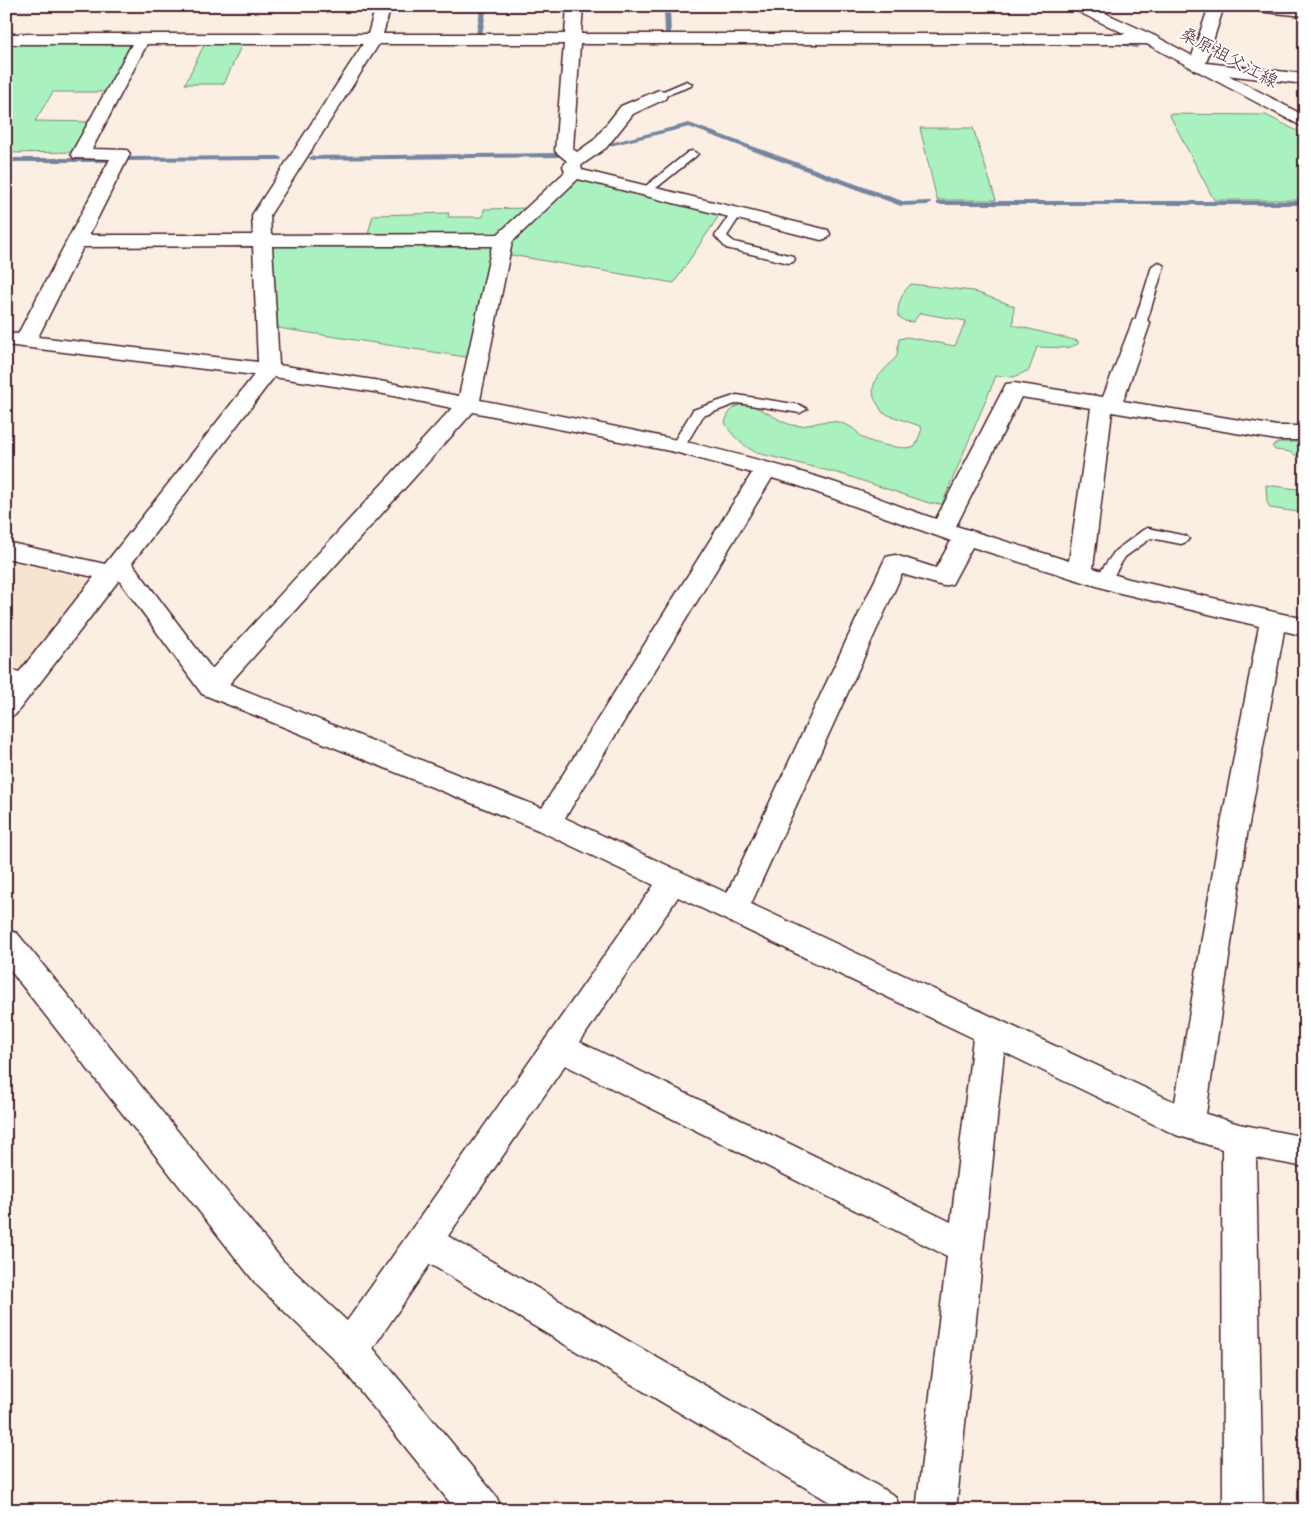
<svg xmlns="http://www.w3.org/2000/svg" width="1311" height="1516" font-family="'Indie Flower','Klee One',sans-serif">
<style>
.built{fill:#f6e4ce}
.green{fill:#a9f2c0;stroke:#7a8876}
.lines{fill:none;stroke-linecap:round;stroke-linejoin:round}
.stream{fill:#7684a1;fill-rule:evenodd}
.lane-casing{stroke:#4a1f2b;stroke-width:3}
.street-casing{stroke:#4a1f2b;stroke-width:3}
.secondary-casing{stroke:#4a1f2b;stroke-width:3}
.lane{fill:#fff;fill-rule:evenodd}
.street{fill:#fff;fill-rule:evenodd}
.secondary{fill:#fff;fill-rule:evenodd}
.labels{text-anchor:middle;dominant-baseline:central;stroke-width:4;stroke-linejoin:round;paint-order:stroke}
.far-street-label{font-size:18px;fill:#4a1f2b;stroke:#fff}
</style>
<rect width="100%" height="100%" fill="#faefe2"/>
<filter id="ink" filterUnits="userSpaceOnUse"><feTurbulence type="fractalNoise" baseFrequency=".02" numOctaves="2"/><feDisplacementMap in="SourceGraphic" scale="10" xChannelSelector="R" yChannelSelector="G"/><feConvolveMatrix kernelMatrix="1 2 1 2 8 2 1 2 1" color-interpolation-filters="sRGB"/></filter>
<g filter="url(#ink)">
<path class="built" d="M6,560l80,19 2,7 -82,103z"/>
<path class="green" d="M6,42h130l-28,50h-55l-18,29 57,1 -17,30 -69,1z
M205,43l37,1 -18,40h-39z
M1169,114l97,1 39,20v65h-91z
M920,128h53l23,72h-59z
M585,179l135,35 -46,69 -169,-29 8,-19 61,-54z
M528,208l-28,23 -1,6 -132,1 6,-23 76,-2 -1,4h35l1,-8z
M497,243l-25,115 -194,-30 -6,-84z
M911,284l62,7 41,15 -1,19 65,16v3l-10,4 -31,-1 -8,23 -15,7 -18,-1 -54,128 -13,-1 -84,-28 -88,-22c-12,-6 -27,-18 -32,-31 13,-38 46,-2 67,3 16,4 29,-7 46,-3 4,1 13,4 17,8 3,2 4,6 8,8 10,6 41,12 52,9l7,-18 -2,-3 -37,-13 -9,-15 -1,-10 3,-9 21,-23 2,-17 8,-2 48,9 11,-25 -46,-8 -7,9 -8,-1 -7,-5c-1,-11 4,-24 13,-32z
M1280,442h25v18l-15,-8 -15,-2 -3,-4z
M1266,485l39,5v23l-35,-5 -3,-6z"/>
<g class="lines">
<path class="stream" d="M481,6h6l-5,29 -3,2 -3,-2z
M664,6h6l1,30 -3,2 -3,-2z
M1115,41l25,5 -3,2 -24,-4 -1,-1z
M689,123l216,79 23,-1 4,2 -4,2 -27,1 -212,-79 -79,19 -4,-2z
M556,153h3v4l-247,3 -4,-2 4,-2z
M278,156l4,2 -1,2 -156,1 -4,-2 4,-2z
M6,158h105l4,2 -4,2h-105z
M937,201h368v4h-368z"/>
<g class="lane-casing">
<path id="lane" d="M687,81l5,3 -1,2 -32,12 -5,-3z
M692,151l6,3 -2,2 -46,37h-8l-2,-2 2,-2 46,-37z
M736,209l6,4 -15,23 7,6 59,14 2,3 -2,3 -4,1 -63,-15 -11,-12 17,-25z
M1158,262l6,4 -18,58 -6,4 -5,-1 -1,-3 18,-58z
M737,395l63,10 7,4 -7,4 -62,-10 -35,13 -20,33h-10l-2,-3 22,-36z
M1148,528l38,8 3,3 -3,3 -5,2 -30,-6 -26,19 -16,26h-12l-2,-4 20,-28 28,-21z
M6,669l29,6 2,4 -2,4 -6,2 -23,-4z"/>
</g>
<g class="street-casing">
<path id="street" d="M376,6h15l-8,28h182l2,-28h16l-2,28h568l6,2 2,3 -2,3 -6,2h-569l-7,105 4,3 17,-12 27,-34 38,-16 6,1 2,4 -2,4 -32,15 -27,34 -23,16 -2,2 1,4 246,60 2,4 -2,4 -7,2 -243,-61 -66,63 -32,158c111,22 223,42 331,75 42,12 83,30 125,44l70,-135 8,-1 89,14 30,-77 7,-2 7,2 3,4 -27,77 154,25h28v14h-28l-165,-28 -19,156 36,11 176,40v17l-21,-5 -37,204 -41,279 33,10 66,13v30l-49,-9 7,352h-40l-1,-361 -46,-14 -172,-83 -48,458h-40l31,-254 -382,-191 -117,171 447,260 6,14h-58l-413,-246 -57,84 123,148 6,14h-46l-119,-148 -80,-77 -251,-320v-35l11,3 266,328 64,60 307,-436 -116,-55 -336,-136 -83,-114 -104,135 -9,2v-28l88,-112 -88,-19v-16l99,22 149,-189 -248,-30v-12l12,1 92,-175 -36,-1 -3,-4 61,-110h-126v-10h362zM147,44h216l-111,171 1,20h-164l41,-81 -3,-4 -35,-1zM379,44h185l-9,107 12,10 -4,5 2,6 -67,62 -227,1 -1,-20zM253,246l5,116 -220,-25 45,-90zM272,246h220l-33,150 -85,-16 -95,-15zM274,377l100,15 78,16 -240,261 -80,-106zM1021,397l70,11 -22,153 -113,-35zM473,412l202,40 77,21 -210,335 -313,-124zM772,478l24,7 155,56 -15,27 -41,-13 -9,2 -3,6 -156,330 -162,-75zM972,547l144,45 143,34 -40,209 -44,267 -424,-198 151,-330 41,12 9,-2zM678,897l295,141 -22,184 -371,-180z
M1209,6h15l-18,57 99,11v10l-105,-12 -6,-2 -5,-5z
M1248,6h57v10l-50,-5 -5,-2z"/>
</g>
<g class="secondary-casing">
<path id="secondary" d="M1070,6h20l65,30 150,80v12l-162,-86 -71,-33z"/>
</g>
<use href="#lane" class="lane"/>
<use href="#street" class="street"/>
<use href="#secondary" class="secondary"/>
</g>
</g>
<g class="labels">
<g class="far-street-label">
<text transform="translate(1228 59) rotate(28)">桑原祖父江線</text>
</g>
</g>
<rect width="1311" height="1516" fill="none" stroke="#fff" stroke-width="25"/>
<rect x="12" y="12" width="1286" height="1491" fill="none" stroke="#4a1f2b" stroke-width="2" filter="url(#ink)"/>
</svg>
